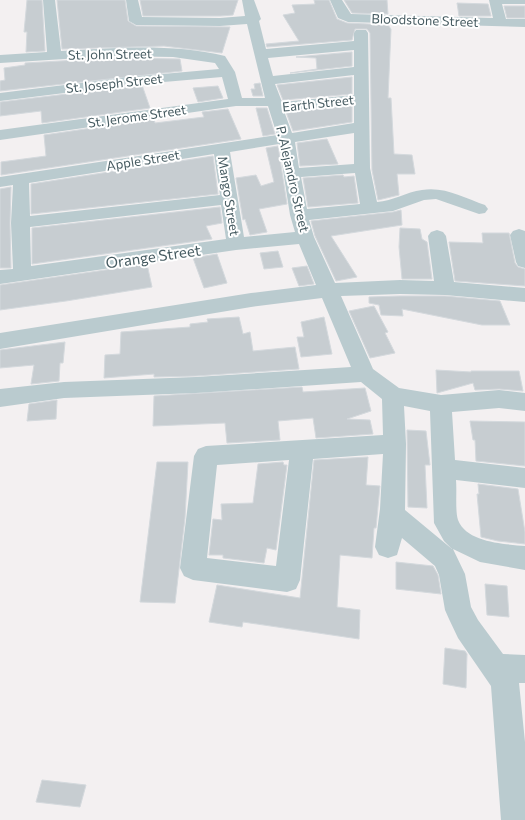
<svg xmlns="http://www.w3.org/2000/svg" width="525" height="820" font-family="Commissioner,sans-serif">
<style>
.building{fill:#c7cdd1;stroke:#d4d9dd}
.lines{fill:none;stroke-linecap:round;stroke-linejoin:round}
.minor{fill:#bacbcf;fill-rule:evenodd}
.labels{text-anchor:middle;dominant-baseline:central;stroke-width:4;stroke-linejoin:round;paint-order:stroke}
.far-street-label{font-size:13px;fill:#465b61;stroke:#fff}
.street-label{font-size:15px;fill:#465b61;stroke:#fff}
</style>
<rect width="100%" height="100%" fill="#f3f0f1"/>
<path class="building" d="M27,0h15l3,51 -19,1 1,-20h-3z
M57,0h68l3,21 8,5 94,1 -8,26 -58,-7 -102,3z
M140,0h98l-5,15 -13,1h-77z
M314,0h15l8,19 10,4 41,2 3,4 -3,69h3l3,56 18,1 3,19h-18l2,21 -21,5 -6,-30 -2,-137 -3,-4h-12l-3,11 -85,7 -1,-3 33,-3 -16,-26 12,-2 -3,-8 23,-1z
M344,0h43l1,14 -36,-1z
M457,3l31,1 3,12h-32z
M504,6h21v12h-18z
M352,52v14l-62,7 27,-4 -1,-11 -20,-1z
M114,58l66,1 2,12 -182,20v-10l5,-1 -1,-12 21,-3v-2z
M352,77v17l-69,6 -6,-15z
M260,83l3,13h-10l-2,-7h4l-1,-5z
M142,85l8,23 -108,15 -1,-12 -41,5v-14z
M218,86l5,12 -25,4 -5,-14z
M352,106v16l-59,9 -7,-19z
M256,108h11l8,26 -12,2z
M228,109l13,30 -240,36v-13l45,-6 -2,-21 110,-16 1,4 49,-6 -2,-5z
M327,139l11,25 -38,2 -3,-23z
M278,146l9,58 -28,5 8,23 -17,3 -5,-16 -2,1 -7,-42 20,-3 5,11 13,-4 -8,-34z
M213,156l5,38 -187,20v-30z
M343,175l1,2 10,-1 4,27 -50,4 -5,-29z
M11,187l-1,36 1,45h-11v-79z
M220,207l2,16 -16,3 6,13 -180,25v-36z
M401,210l1,15 -71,11 26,41 -21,4 -21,-45 -4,-15 82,-9z
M400,228l20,1 2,10 5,3 5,37h-30l-3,-32z
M482,233h27l6,30 3,4 7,2v17l-70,-5 -6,-39 34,1z
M278,251l5,16 -19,2 -4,-16z
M217,254l10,29 -23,5 -11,-30z
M147,264l5,23 -86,14 -66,9v-25z
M307,266l7,18 -15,2 -7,-18z
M400,296h45l55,5 10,24h-28l-80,-16 1,7 -22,-1 -2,-10 -10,-2v-6z
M374,306l14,26 -3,1 10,20 -25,5 -21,-47z
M239,317l4,17 7,-2 3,19 42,-4 4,22 -103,7 -42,1v-3l-50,4 1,-23 15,-1 1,-22 69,-5v-3l18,-2 -1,-3z
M324,317l8,37 -31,3 -4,-20h7l-3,-15z
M65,342l-2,21h-3l-1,18 -28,3 3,-19 -34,3v-18z
M436,370l35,2v-1h48l4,20 -24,-2 -24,1 -2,-7 -36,10z
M302,387l1,5 62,-4 6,23 -24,8 23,1 3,14 -57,4 -3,-20 -35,3 2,19 -53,3 -2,-20 -72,3 1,-30z
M57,400l-1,19 -29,2 2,-17z
M470,421l55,1v44l-49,-5 -1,-21h-2z
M407,430l19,1 4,34h-5l2,43 -19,-1z
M368,457l-2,28 14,1 -4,42h-2l-2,30 -32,-3 -3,52 23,3 -1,29 -116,-17 -1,5 -33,-5 8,-37 83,13 14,-138z
M157,462h31l-3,56 -10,85 -35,-1z
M283,462l1,3h3l-11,85 -9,-2 -3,15 -41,-5v-3h-14l4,-36 9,1 -1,-16 32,-1 5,-39z
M478,484l40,5 7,43v12l-27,-3 -17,-4 -4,-43h2z
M396,562l37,4 5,9 3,19 -45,-5z
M485,584l22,2 2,31 -22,-2z
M445,648l20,3 2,3 -1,34 -23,-4z
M42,780l44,5 -6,22 -44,-5z"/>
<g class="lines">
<path class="minor" d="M43,0h12l6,51c53,-3 111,-8 164,5l10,16 7,26h23l-18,-74 -27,2 -84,-1 -7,-4 -3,-21h12l4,17 78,1 25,-2 -3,-16h12l7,19 -2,2 7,28 88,-8v-8l2,-3h10l2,3 2,135 7,34c16,-1 29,-10 45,-12 22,-4 43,8 63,15l3,4 -3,4 -6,1 -43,-15 -12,1 -31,11 -84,9 5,17 21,46 65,-3 34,1 -6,-45 3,-4 6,-2 6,2 3,4 8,46 71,6v14l-80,-7 -45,-1 -59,2 32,73 26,19 42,7 58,-5 26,3v18l-26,-3 -47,4 3,48 70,8v20l-69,-8c1,11 -1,31 2,40 9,23 47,24 67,26v24l-45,-8 -27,-13 12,25 6,33 7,13 25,34 22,1v28h-6l6,59v78h-24l-10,-134 -33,-48 -9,-19 -4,-9 -6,-35 -4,-9 -33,-28 -5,17 -9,3 -9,-3 -4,-8 5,-38 3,-55 -70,5 -13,121 -4,9 -9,3 -94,-12 -9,-4 -4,-8 14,-112 4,-7 8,-3 177,-11 -1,-36 -21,-17 -165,11 -132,5 -64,9v-18l64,-7 132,-5 155,-10 -29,-69 -71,9 -251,42v-16l251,-40 65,-8 -17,-41 -63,6 -236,34v-14l13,-1 -2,-46 2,-38 -13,2v-10l277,-42 -9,-29h-32l-236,34v-10l228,-31 -6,-22 -93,8 -129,16v-8l129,-16 90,-8 -4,-6 -42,-6 -59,-1 -114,7v-8l47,-3zM354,50v17l-81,9 -5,-18zM354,75v20l-72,7 -7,-18zM354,104v19l-62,10 -8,-22zM354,133v31l-55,4 -4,-26zM279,144l11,71 5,17 -51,5 -14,-85zM214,154l6,41 -190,21 -1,-33zM355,173l5,31 -53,5 -6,-32zM221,205l5,34 -195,27 -1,-39zM404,406l26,5 4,112 10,18 8,8 -47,-39 1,-66zM289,460l-13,106 -69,-8 10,-93z
M330,0h12l9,14 142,4 -4,-18h36v4h-23l4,15h19v8l-177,-5 -10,-4z
M519,229l6,2v37l-7,-2 -2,-4 -6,-27 3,-4z"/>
</g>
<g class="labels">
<g class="far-street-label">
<text transform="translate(425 20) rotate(2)">Bloodstone Street</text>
<text transform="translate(110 54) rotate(-1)">St. John Street</text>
<text transform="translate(114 83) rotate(-6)">St. Joseph Street</text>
<text transform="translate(318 103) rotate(-6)">Earth Street</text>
<text transform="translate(137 116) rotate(-8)">St. Jerome Street</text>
<text transform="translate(143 160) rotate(-9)">Apple Street</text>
<text transform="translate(293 179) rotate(77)">P. Alejandro Street</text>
<text transform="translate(229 196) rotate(81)">Mango Street</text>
</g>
<g class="street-label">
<text transform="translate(153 256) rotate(-8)">Orange Street</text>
</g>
</g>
</svg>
